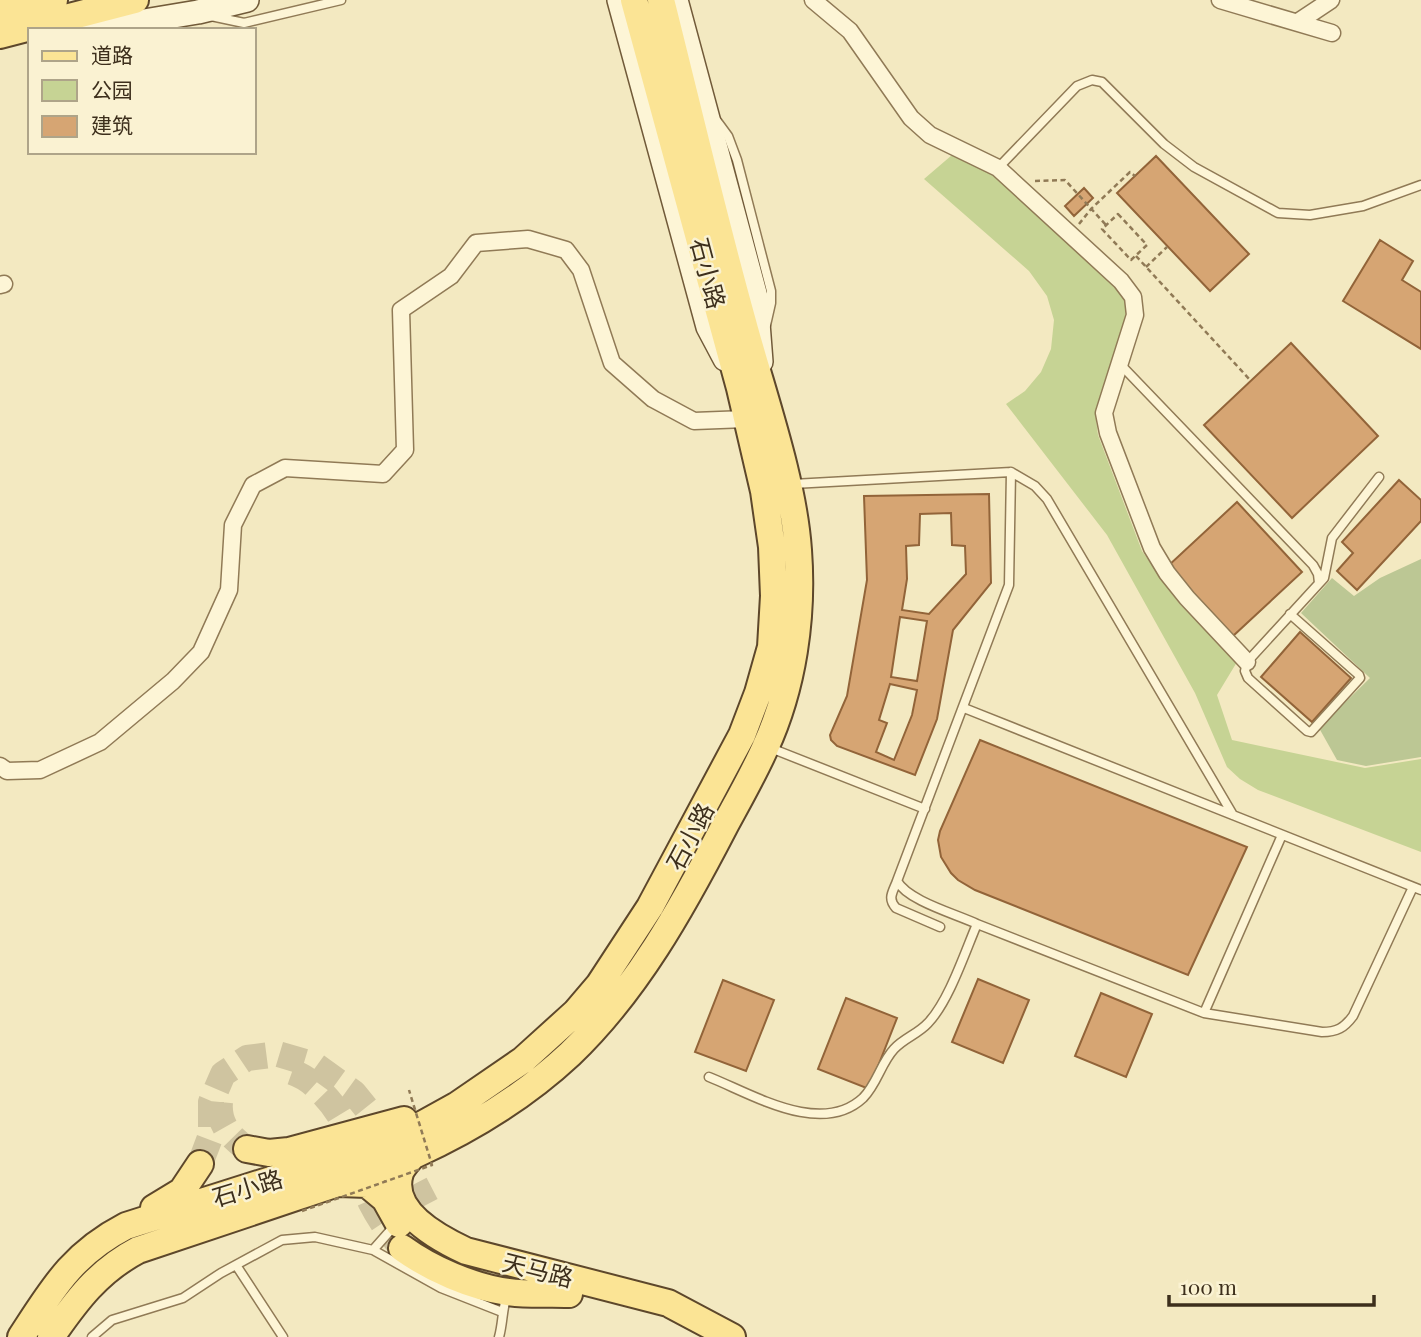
<svg xmlns="http://www.w3.org/2000/svg" width="1421" height="1337" font-family="'Playfair Display','Noto Sans SC',serif">
<style>
.green{fill:#c6d394}
.cemetery{fill:#bcc794}
.building{fill:#d6a573;stroke:#926439;stroke-width:2;fill-rule:evenodd}
.lines{fill:none;stroke-linecap:round;stroke-linejoin:round}
.primary-tunnel{stroke:#cfc4a0;stroke-width:26;stroke-dasharray:26 13;stroke-linecap:butt}
.lane-casing{stroke:#907a56;stroke-width:11}
.street-casing{stroke:#907a56;stroke-width:19}
.secondary-casing{stroke:#715a39;stroke-width:26}
.primary-casing{stroke:#5d472b;stroke-width:30}
.path{stroke:#907a56;stroke-width:2.5;stroke-dasharray:5 3.5;stroke-linecap:butt}
.lane{stroke:#fdf5d6;stroke-width:8}
.street{stroke:#fdf5d6;stroke-width:16}
.secondary{stroke:#fdf5d6;stroke-width:23}
.primary{stroke:#fbe495;stroke-width:26}
.path-bridge{stroke:#907a56;stroke-width:2.5;stroke-dasharray:5 3.5;stroke-linecap:butt}
.labels{text-anchor:middle;dominant-baseline:central;stroke-width:5;stroke-linejoin:round;paint-order:stroke}
.street-label{font-size:24px;fill:#3d2f1c;stroke:#faf2d2}
</style>
<rect width="100%" height="100%" fill="#f3e9c1"/>
<path class="green" d="M952,155l41,20 124,109 8,16 1,16 -31,96 3,23 44,116 37,52 58,59 -20,33 15,45 133,28 56,-9v93l-163,-62 -18,-11 -13,-12 -32,-74 -88,-158 -101,-131 19,-13 16,-19 10,-23 3,-29 -7,-24 -18,-25 -105,-92z"/>
<path class="cemetery" d="M1421,559v198l-55,9 -29,-6 -18,-32 51,-50 -69,-65 31,-35 22,18 26,-18z"/>
<path class="building" d="M1156,156l93,98 -39,37 -93,-98z
M1084,188l9,10 -19,18 -9,-10z
M1380,240l33,21 -11,19 19,12v57l-78,-48z
M1291,343l87,93 -86,82 -88,-93z
M1399,480l22,20v21l-64,69 -20,-19 16,-18 -11,-11z
M989,494l2,89 -38,47 -16,89 -22,56 -78,-29 -6,-6 -1,-5 17,-39 20,-116 -3,-84zM951,513l1,32 13,1 1,28 -37,40 -27,-4 5,-31 -1,-33 13,-1 1,-31zM900,617l27,4 -10,60 -26,-4zM890,684l27,6 -5,25 -18,45 -18,-8 11,-29 -8,-3z
M1237,502l65,70 -69,64 -65,-70z
M1300,632l51,46 -39,44 -51,-45z
M980,740l267,107 -59,128 -213,-85 -17,-10 -7,-7 -10,-16 -3,-17 2,-9z
M978,979l51,21 -26,63 -51,-21z
M723,980l51,20 -28,71 -51,-19z
M1101,993l51,21 -26,63 -51,-21z
M846,998l51,20 -28,71 -51,-20z"/>
<g class="lines">
<path class="primary-tunnel" d="M292,1072c14,5 21,11 31,22 34,35 29,68 48,109 8,16 19,31 31,45
M220,1102c-2,22 10,35 27,47
M200,1164l11,-29v-33l12,-28 24,-16 31,-4 37,11 39,28 40,50 32,62"/>
<g class="lane-casing">
<path id="lane" d="M211,16l33,7 97,-23
M717,121l11,15 9,24 34,131v12l-5,22
M998,168l79,-82 15,-6 10,2 62,62 30,23 84,46 32,2 53,-9 58,-21
M1120,364l193,201 5,9 1,9
M1011,472l24,14 12,13 186,316
M1290,614l69,61 1,3 -49,54 -4,-1 -59,-53 -3,-7 2,-9 77,-84 8,-40 47,-61
M964,708l457,182
M768,747l157,62
M897,881c-4,11 -10,17 -1,27l44,19
M977,924l227,89 118,19c15,0 22,-4 31,-16l60,-129
M1204,1013l78,-178
M709,1077c43,17 112,60 154,21 14,-14 18,-35 31,-49 10,-11 24,-15 34,-26 21,-22 37,-71 49,-99 -21,-10 -69,-23 -80,-43l112,-296 2,-113 -218,12
M373,1250l23,-26
M236,1265l47,72
M92,1337l20,-17 71,-22 38,-25 61,-33 33,-3 58,13 68,38 61,24
M499,1337c4,-14 3,-28 8,-42"/>
</g>
<g class="street-casing">
<path id="street" d="M813,0l37,31 61,87 19,17 68,33 123,113 12,16 2,18 -31,98 4,20 44,115 15,25 20,25 60,64
M1220,0l112,33
M1298,22l33,-22
M0,285l4,-1
M0,766l7,5 33,-1 60,-28 73,-61 28,-29 28,-62 4,-65 20,-40 32,-17 98,6 22,-24 -4,-140 50,-34 25,-33 52,-4 38,11 15,20 31,93 41,36 41,22 52,-2"/>
</g>
<g class="secondary-casing">
<path id="secondary" d="M619,0l89,327 17,32
M676,0l80,297 5,65
M90,30l108,-18 49,-12"/>
</g>
<g class="primary-casing">
<path id="primary" d="M0,13l54,-13
M0,35l135,-35
M247,1149l22,4 20,-2 115,-31
M413,1155c-4,5 -11,12 -13,18 -12,38 38,65 66,78l202,52 64,34
M339,1183l28,1 18,15 14,25
M154,1208l28,-17 18,-27
M402,1248c29,21 70,39 106,44 20,3 41,1 61,2
M21,1337c32,-49 51,-83 105,-111l249,-79 34,-15 47,-26 67,-46 53,-48 23,-27 51,-78 92,-172 16,-42 13,-46 3,-51 -2,-49 -8,-56 -24,-103 -106,-388
M51,1337c25,-36 47,-66 87,-87 53,-18 107,-36 161,-54 38,-13 78,-25 115,-41 55,-25 111,-59 156,-101 66,-63 112,-146 154,-227 14,-26 29,-52 41,-79 28,-61 38,-131 33,-198 -5,-72 -36,-157 -55,-228 -30,-107 -55,-215 -82,-322"/>
</g>
<path class="path" d="M1035,181l30,-1 41,45
M1118,214l29,31 -16,15 -29,-31z
M1079,224l12,-15 39,-37 5,4
M1136,256l115,125
M1146,267l21,-20"/>
<use href="#lane" class="lane"/>
<use href="#street" class="street"/>
<use href="#secondary" class="secondary"/>
<use href="#primary" class="primary"/>
<path class="path-bridge" d="M302,1211l130,-46 -23,-75"/>
</g>
<g class="labels">
<g class="street-label">
<text transform="translate(709 273) rotate(75)">石小路</text>
<text transform="translate(689 836) rotate(-62)">石小路</text>
<text transform="translate(247 1187) rotate(-17)">石小路</text>
<text transform="translate(538 1269) rotate(14)">天马路</text>
</g>
</g>
<rect x="28" y="28" width="228" height="126" fill="#faf2d2" stroke="#aea489" stroke-width="2"/>
<rect x="42" y="51" width="35" height="10" fill="#fbe495" stroke="#aea489" stroke-width="2"/>
<text x="91" y="63" font-size="21" fill="#3d2f1c">道路</text>
<rect x="42" y="80" width="35" height="21" fill="#c6d394" stroke="#aea489" stroke-width="2"/>
<text x="91" y="98" font-size="21" fill="#3d2f1c">公园</text>
<rect x="42" y="116" width="35" height="21" fill="#d6a573" stroke="#aea489" stroke-width="2"/>
<text x="91" y="133" font-size="21" fill="#3d2f1c">建筑</text>
<path d="M1169 1295v10h205v-10" fill="none" stroke="#3d2f1c" stroke-width="3.5"/>
<text x="1180" y="1295" font-size="21" fill="#3d2f1c" stroke="#faf2d2" stroke-width="5" paint-order="stroke">100 m</text>
</svg>
